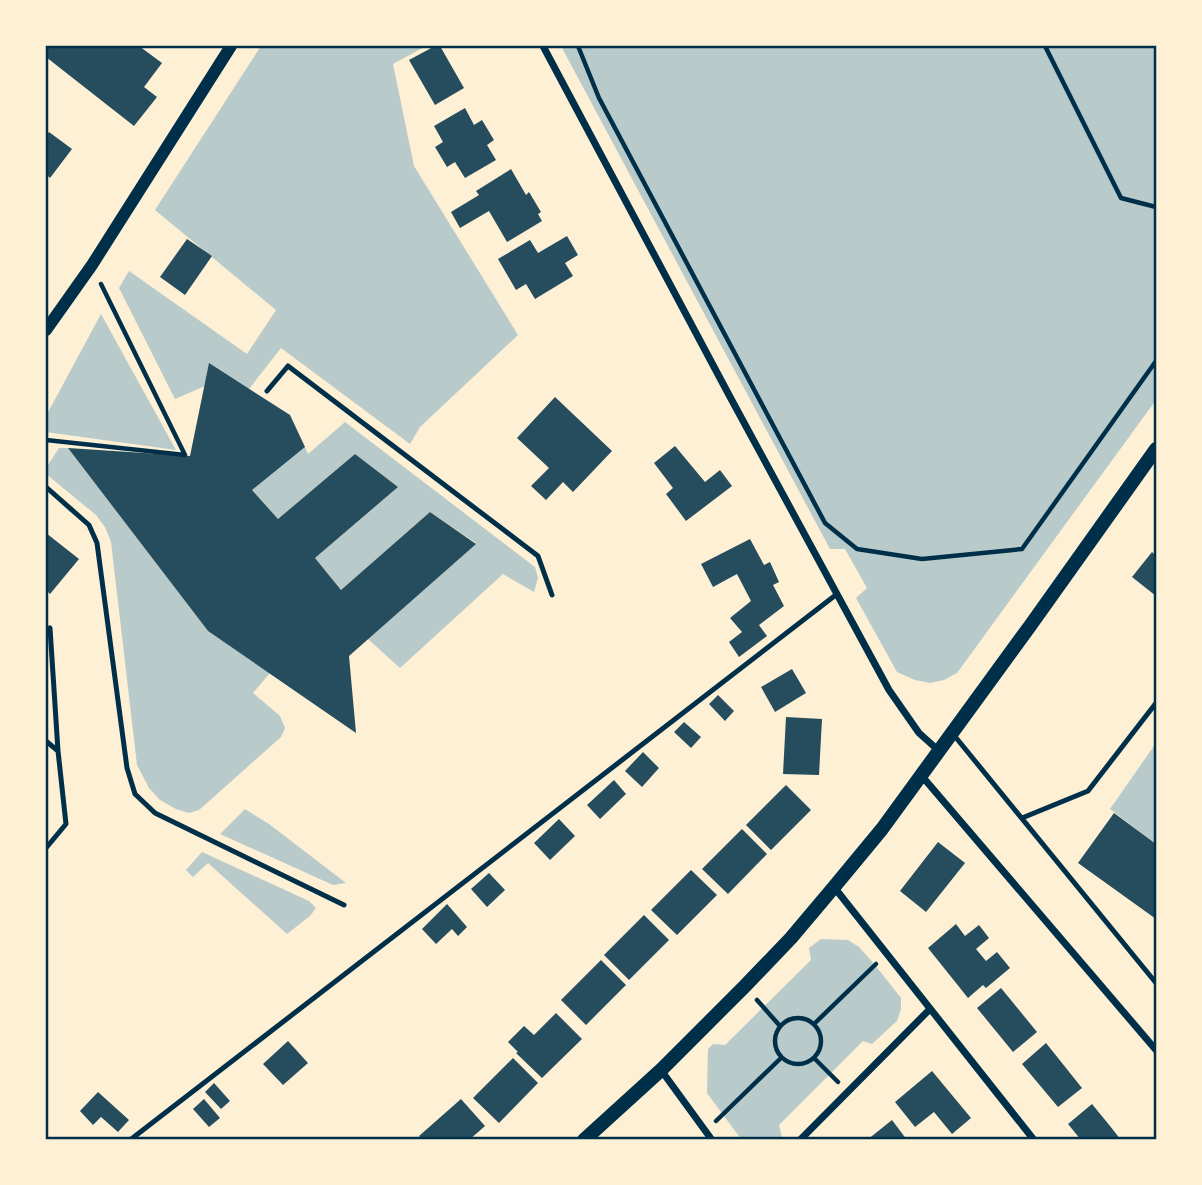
<svg xmlns="http://www.w3.org/2000/svg" width="1202" height="1185" font-family="'Archivo Narrow',sans-serif">
<style>
.green{fill:#b9caca}
.building{fill:#264d5e}
.lines{fill:none;stroke-linecap:round;stroke-linejoin:round}
.path{stroke:#003049;stroke-width:4.5}
.service{stroke:#003049;stroke-width:5}
.minor{stroke:#003049;stroke-width:7}
.tertiary{stroke:#003049;stroke-width:12}
.secondary{stroke:#003049;stroke-width:14}
.neatline{fill:none;stroke:#003049;stroke-width:2.5}
</style>
<rect width="100%" height="100%" fill="#fdf0d5"/>
<path class="green" d="M261,46h165l-33,18 21,102 104,169 -98,92 -10,17 -129,-96 -32,41 -44,-3 -30,13 -56,-111 10,-17 118,83 29,-44 -121,-100z
M561,46h595v354l-199,273 -13,7 -14,3 -15,-3 -18,-8 -41,-74 11,-10 -22,-39h-15z
M101,314l75,136 -130,-18v-16z
M345,422l190,145 3,11 -4,14 -31,-18 -103,94 -32,-29 108,-96 -46,-31 -89,78 -26,-32 83,-71 -43,-33 -77,65 -26,-29 53,-43 3,7z
M59,448h9l140,183 62,42 -17,20 27,23 5,12 -4,9 -82,73 -10,3 -13,-4 -16,-9 -11,-12 -12,-23 -26,-223 -6,-15 -9,-12 -50,-41v-6z
M1156,743v101l-46,-35z
M245,809l24,15 77,59 -13,2 -113,-51z
M202,852l107,49 7,7 -6,8 -23,18 -79,-71 -15,14 -7,-7z
M821,939l27,1 11,7 16,18 26,33v11l-4,12 -25,23 -9,-3 -84,84 3,12 -2,2h-39l-34,-46 1,-44 5,-5 12,1 86,-85 -2,-12z"/>
<path class="building" d="M46,46h93l23,17 -18,24 13,10 -23,29 -88,-69z
M435,46h5l24,42 -29,17 -26,-45z
M465,108l9,17 8,-5 12,20 -7,5 9,15 -31,18 -10,-16 -8,5 -12,-20 8,-5 -9,-16z
M49,132l23,17 -22,29 -4,-4v-38z
M511,169l15,26 3,-3 12,20 -3,2 4,7 -35,21 -18,-31 -29,17 -9,-16 28,-17 -3,-4z
M567,236l11,19 -13,8 8,13 -38,23 -9,-15 -10,6 -18,-31 32,-19 8,13z
M187,239l25,17 -27,39 -25,-18z
M209,363l81,52 15,32 -53,43 26,29 77,-65 43,33 -83,71 26,32 89,-78 46,32 -127,112 7,77 -148,-102 -140,-183 122,8z
M555,397l57,54 -39,41 -10,-10 -17,18 -15,-14 18,-18 -32,-30z
M675,446l30,36 15,-12 12,16 -46,35 -20,-27 7,-6 -19,-25z
M46,533l33,26 -29,35 -4,-4z
M750,539l14,26 6,-3 9,20 -6,3 11,21 -25,19 8,11 -28,21 -10,-15 13,-10 -12,-14 21,-17 -14,-27 -24,13 -12,-23z
M1156,551v45l-24,-19 20,-25 2,2z
M792,669l14,24 -31,19 -14,-25z
M718,695l16,16 -9,10 -16,-17z
M786,717l36,2 -3,56 -36,-1z
M684,722l17,15 -10,11 -17,-16z
M643,752l16,16 -17,19 -17,-16z
M614,780l12,14 -26,25 -13,-14z
M786,785l25,25 -40,40 -25,-25z
M1114,813l42,31v75l-78,-56z
M559,819l16,17 -25,24 -16,-17z
M742,829l25,25 -39,40 -26,-25z
M938,842l27,21 -39,49 -26,-21z
M691,870l26,25 -40,40 -26,-25z
M489,873l16,17 -18,17 -16,-18z
M447,904l20,23 -9,9 -6,-7 -16,15 -14,-15z
M644,915l25,25 -40,40 -25,-25z
M956,924l9,12 14,-11 10,13 -13,11 10,12 11,-9 13,16 -24,20 -3,-3 -15,13 -40,-50z
M601,960l25,25 -40,40 -25,-25z
M1001,988l36,44 -24,20 -36,-44z
M556,1013l26,26 -40,39 -26,-25 2,-1 -10,-10 16,-16 10,9z
M288,1041l20,22 -25,22 -20,-21z
M1046,1043l36,45 -24,19 -36,-43z
M513,1058l25,25 -39,40 -26,-25z
M932,1071l39,47 -19,16 -18,-22 -19,15 -20,-25z
M214,1083l16,18 -9,8 -16,-17z
M98,1092l31,28 -11,12 -17,-15 -8,8 -13,-14z
M204,1099l16,19 -11,9 -16,-18z
M461,1099l24,27 -16,14h-47l-3,-4z
M1092,1104l18,22 11,14h-40l-13,-16z
M892,1120l15,20h-40z"/>
<g class="lines">
<path class="path" d="M578,46l21,52 226,425 32,26 65,10 100,-10 134,-188
M1045,46l76,152 35,9
M46,440l139,15 -84,-171
M757,1000l23,26
M775 1041a23 23 0 1 1 46 0a23 23 0 1 1-46 0Z
M814,1024l62,-60
M814,1058l24,24
M716,1121l65,-63"/>
<path class="service" d="M267,391l21,-25 250,190 14,39
M46,487l43,38 8,18 30,225 8,26 20,19 189,92
M46,634l4,-6 8,123
M953,734l203,249
M46,741l12,10 8,73 -20,24
M1022,818l66,-27 68,-88
M130,1140l707,-546"/>
<path class="minor" d="M543,46l186,349 160,295 30,43 19,17
M921,775l235,275
M834,887l200,253
M661,1070l51,70
M800,1140l130,-131"/>
<path class="tertiary" d="M46,330l46,-65 139,-219"/>
<path class="secondary" d="M584,1140l77,-70 84,-84 46,-48 43,-51 48,-58 148,-203 126,-177"/>
</g>
<rect width="1202" height="1185" fill="none" stroke="#fdf0d5" stroke-width="94"/>
<rect x="47" y="47" width="1108" height="1091" class="neatline"/>
</svg>
